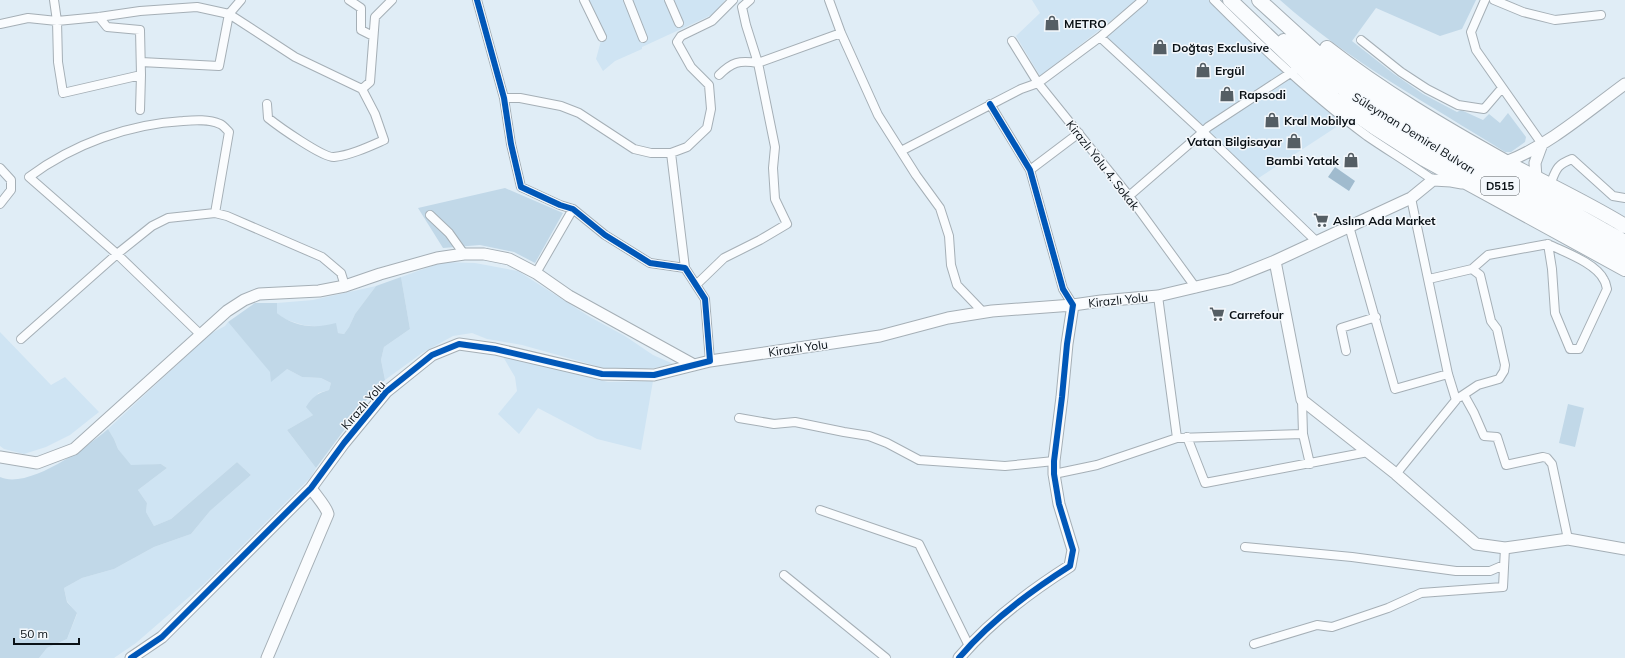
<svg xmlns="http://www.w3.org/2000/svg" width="1625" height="658" font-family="Mulish,sans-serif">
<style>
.built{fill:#cfe4f3}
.green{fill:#c1d8e8}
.water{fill:#a0bbce}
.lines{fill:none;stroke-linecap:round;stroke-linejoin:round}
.street-casing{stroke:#a5afb6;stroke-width:10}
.secondary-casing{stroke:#a5afb6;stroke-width:13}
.highway-casing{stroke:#a5afb6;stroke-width:16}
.street{stroke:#fafcfe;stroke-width:8}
.secondary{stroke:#fafcfe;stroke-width:11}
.highway{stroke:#fafcfe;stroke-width:14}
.cycleway-casing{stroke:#f4f8fc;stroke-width:8}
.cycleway{stroke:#0057b8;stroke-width:6}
.labels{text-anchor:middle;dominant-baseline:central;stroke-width:3;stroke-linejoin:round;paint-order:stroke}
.shield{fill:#f4f8fc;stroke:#50565b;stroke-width:1}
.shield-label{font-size:11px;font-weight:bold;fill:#0a1116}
.poi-label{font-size:12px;font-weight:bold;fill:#0a1116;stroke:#f4f8fc;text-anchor:start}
.street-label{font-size:12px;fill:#0a1116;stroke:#f4f8fc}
</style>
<rect width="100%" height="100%" fill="#e0edf6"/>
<path class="built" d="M584,0h141l-9,13 -74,34v2l-27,12 -12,10 -7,-12 6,-22z
M1032,0h106l-98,76 -24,-40 24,-23z
M1143,0h71l133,120 -93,61 -154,-144z
M443,262l32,1 43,8 72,46 35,19 28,19 23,10 -45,6 -20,-1 -89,-25 -35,-6 -15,-6 -19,3 -31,17 -37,27 -4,-20 3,-13 26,-18 -9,-52z
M376,286l-21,28 -6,13 -5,7 -6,-1 -3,-9 -13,3 -19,-2 -19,-6 -7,-6v-10l36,-3z
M228,322l43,50 16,-3 15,8 19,1 10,5 -2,7 -11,3 -5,22 -26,15 29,38 -5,9 -107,107 -68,59 -22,15h-75l8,-10 20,-9 10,-25 -10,-13 -3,-13 18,-10 32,-9 40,-22 37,-13 19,-23 41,-36 -14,-13 -66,57 -17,7 -8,-14 1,-9 -9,-13 29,-22 -6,-4 -30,2 -13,-17 -4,-10 -6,-10 102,-95 15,-8z
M0,332l51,53 14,-8 34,35 -29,23 -24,12 -22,7 -20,-5 -4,-3z
M502,355l106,27 45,-1 -12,69 -44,-11 -59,-31 -19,26 -21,-20 19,-23 -2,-14z"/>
<path class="green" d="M1280,0h196l-14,29 -22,7 -64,-28 -24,33 42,33 29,20 34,18 4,-2 22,10 6,-6 11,9 8,-10 18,24 -1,5 -14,10h-6c-76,-48 -157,-91 -225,-152z
M505,188l58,25 -28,50 -21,-11 -34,-7 -37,3 -25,-40z
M401,277l9,52 -26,18 -3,13 4,20 -12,11 -57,77 -29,-38 26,-15 -7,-8c6,-10 12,-14 23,-17l2,-7 -10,-5 -19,-1 -15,-8 -16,13 -1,-10 -42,-50 27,-19h22v10c17,14 38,16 59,10l2,10 6,1 5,-7 6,-13 21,-28z
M1568,404l16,4 -9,39 -16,-4z
M108,429l6,10 4,10 13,16 30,-1 6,4 -29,22 9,13 -1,9 8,14 17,-7 66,-57 14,13 -41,36 -19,23 -37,13 -40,22 -32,9 -18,10 3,14 10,11 -10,26 -20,9 -8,10h-39v-181c28,13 87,-30 108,-48z"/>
<path class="water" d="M1335,167l20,14 -6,10 -21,-14z"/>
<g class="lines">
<g class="street-casing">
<path id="street" d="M54,0l3,21 1,41 5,31 78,-18 -1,-45 -33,-3 -8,-10
M349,0l12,8v22l12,6
M477,0l27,98 7,46 10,43 39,18 13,4 32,26 45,28 35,5 20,31 5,62
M584,0l18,37
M628,0l15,38
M669,0l10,23
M829,0l12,33 37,82 38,60 24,33 9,28 2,29 6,20 26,27
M1214,0c48,48 99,96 153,136 22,15 45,29 66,44
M1485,0l-14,32 5,18 66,94
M1494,0l29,12 32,8 46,-5
M0,24l28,-6 29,3 42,-4 41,-6 57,-4 32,7 66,43 67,32 13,25 9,26c-16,7 -33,15 -50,17 -11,1 -56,-31 -66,-39l-1,-14
M1100,37l103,95 113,109
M1361,40l40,32 26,17 31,16 26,4 18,-21
M1012,41l26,42 91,113 67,92
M141,62l78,4 10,-52 12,-14
M719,75c13,-13 20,-15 39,-12l83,-30
M362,89l8,-7 5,-65 17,-17
M504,98h16l41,8 18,7 55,36 17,4h20l16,-6 20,-19 4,-19 -2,-24 -18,-18 -14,-25 4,-6 31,-15 21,-21
M990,104l40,66 33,119 10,16
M140,110l1,-35
M901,151l120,-62 17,-6 62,-46 43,-37
M671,153l14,115
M0,168l11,12v10l-11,14
M1030,170l49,-37
M1550,185c6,-15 6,-20 22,-26l41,37 12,2
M1129,196l74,-64 5,-5 87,-57
M430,215l19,18 15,21
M1349,226l46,163 53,-15
M536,273l37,-64
M1429,279l43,-10 16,-14 60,-11 4,25 3,44 15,36h9l28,-60c-1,-3 -1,-6 -3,-9 -8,-17 -40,-28 -56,-36
M696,285l28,-27 36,-18 27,-16 -12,-25 -2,-31 2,-21 -17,-84 -12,-38 -4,-18 8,-7
M1158,296l19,142 126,-4
M201,335l-84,-81 -88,-77c44,-33 100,-53 154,-56 12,-1 26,-2 37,3 3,1 6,5 9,8l-14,81
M21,339l96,-85 35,-28 16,-8 47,-5 12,3 95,41 19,16 4,13
M1346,351l-5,-23 35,-11
M1464,395l10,18 10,23 13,1 9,28 37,-8 4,1 5,6 16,75
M1460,397l18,-12 21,-6 5,-8 1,-6 -8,-36 -6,-8 -11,-46 -8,-6
M1302,400l1,34 7,30
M739,418l35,6 21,-2 49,10 25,4 18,7 32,17 86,6 49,-5
M1187,437l18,46 163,-31
M1054,474l43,-9 80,-27
M1396,474l60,-74 -8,-26 -37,-176
M820,510l99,34 50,102
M1245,547l107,10 104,14h34l14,-6
M784,575l102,83
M1254,644l63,-19 15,2 56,-19 33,-15 82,-6 2,-39"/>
</g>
<g class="secondary-casing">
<path id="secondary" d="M1506,162c42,-16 82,-51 119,-78
M1536,178l-1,-15 7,-19
M1433,180l18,1 11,2
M1275,261l27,139 94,74 80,70 29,4 63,-9 57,10
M0,457l37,6 37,-14 153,-138 17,-11 15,-6 60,-3 26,-5 35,-12 57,-16 27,-4h20l25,5 27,14 33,23 125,69
M131,658l31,-21 149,-149 33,-45 42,-51 46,-37 27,-11 36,5 107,25 52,1 56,-14 170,-25 68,-18 44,-7 81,-6 28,-4 57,-5 72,-17 45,-18 136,-63 22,-18
M267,658l61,-144c-2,-8 -12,-18 -17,-26
M959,658c31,-37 70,-66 111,-92l3,-16 -14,-46 -5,-30v-13l8,-64 5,-53 6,-39"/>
</g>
<g class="highway-casing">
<path id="highway" d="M1230,0l104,99 40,28 50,32 201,110
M1259,0l57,52 69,52 41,26 199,112
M1284,41c30,25 61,50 94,72 78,54 164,97 247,143
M1327,48c55,43 116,79 177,113 40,22 82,41 121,65"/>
</g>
<use href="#street" class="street"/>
<use href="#secondary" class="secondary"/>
<use href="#highway" class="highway"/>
<g class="cycleway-casing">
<path id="cycleway" d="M131,658l31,-21 149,-149 33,-45 42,-51 46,-37 27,-11 36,5 107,25 52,1 56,-14 -5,-62 -20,-31 -35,-5 -45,-28 -32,-26 -13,-4 -39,-18 -10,-43 -7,-46 -27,-98
M959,658c31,-37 70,-66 111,-92l3,-16 -14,-46 -5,-30v-13l8,-64 5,-53 6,-39 -10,-16 -33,-119 -40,-66"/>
</g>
<use href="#cycleway" class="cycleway"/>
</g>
<defs>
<g id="shop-bare" transform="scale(1.2)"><path d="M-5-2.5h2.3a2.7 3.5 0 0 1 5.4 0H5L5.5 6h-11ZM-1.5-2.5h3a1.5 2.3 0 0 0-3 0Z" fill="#555e64" stroke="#f4f8fc" stroke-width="2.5" paint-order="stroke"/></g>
<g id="supermarket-bare" transform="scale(1.2)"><path d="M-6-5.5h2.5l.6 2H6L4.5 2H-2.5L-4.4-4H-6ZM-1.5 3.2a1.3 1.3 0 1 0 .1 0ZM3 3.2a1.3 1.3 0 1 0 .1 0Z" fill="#555e64" stroke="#f4f8fc" stroke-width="2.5" paint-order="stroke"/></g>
</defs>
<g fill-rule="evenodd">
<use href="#shop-bare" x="1052" y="23"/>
<use href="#shop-bare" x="1160" y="47"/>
<use href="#shop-bare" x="1203" y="70"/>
<use href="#shop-bare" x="1227" y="94"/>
<use href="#shop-bare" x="1272" y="120"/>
<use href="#shop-bare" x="1294" y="141"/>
<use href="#shop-bare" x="1351" y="160"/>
<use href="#supermarket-bare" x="1321" y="220"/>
<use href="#supermarket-bare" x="1217" y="314"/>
</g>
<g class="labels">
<rect class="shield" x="1481" y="177" width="38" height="18" rx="3"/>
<g class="shield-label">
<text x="1500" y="186">D515</text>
</g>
<g class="poi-label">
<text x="1064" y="23">METRO</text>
<text x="1172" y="47">Doğtaş Exclusive</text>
<text x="1215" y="70">Ergül</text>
<text x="1239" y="94">Rapsodi</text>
<text x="1284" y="120">Kral Mobilya</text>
<text x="1282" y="141" text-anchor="end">Vatan Bilgisayar</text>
<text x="1339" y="160" text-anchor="end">Bambi Yatak</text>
<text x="1333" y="220">Aslım Ada Market</text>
<text x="1229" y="314">Carrefour</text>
</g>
<g class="street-label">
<text transform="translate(1414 133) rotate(32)">Süleyman Demirel Bulvarı</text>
<text transform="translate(1103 165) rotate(52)">Kirazlı Yolu 4. Sokak</text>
<text transform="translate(1118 300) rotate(-6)">Kirazlı Yolu</text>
<text transform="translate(798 348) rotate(-8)">Kirazlı Yolu</text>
<text transform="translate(363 405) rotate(-49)">Kırazlı Yolu</text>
</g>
</g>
<path d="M14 638v6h65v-6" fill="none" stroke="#0a1116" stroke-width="2"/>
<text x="20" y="638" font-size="12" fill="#0a1116" stroke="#f4f8fc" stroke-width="3" paint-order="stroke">50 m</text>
</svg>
